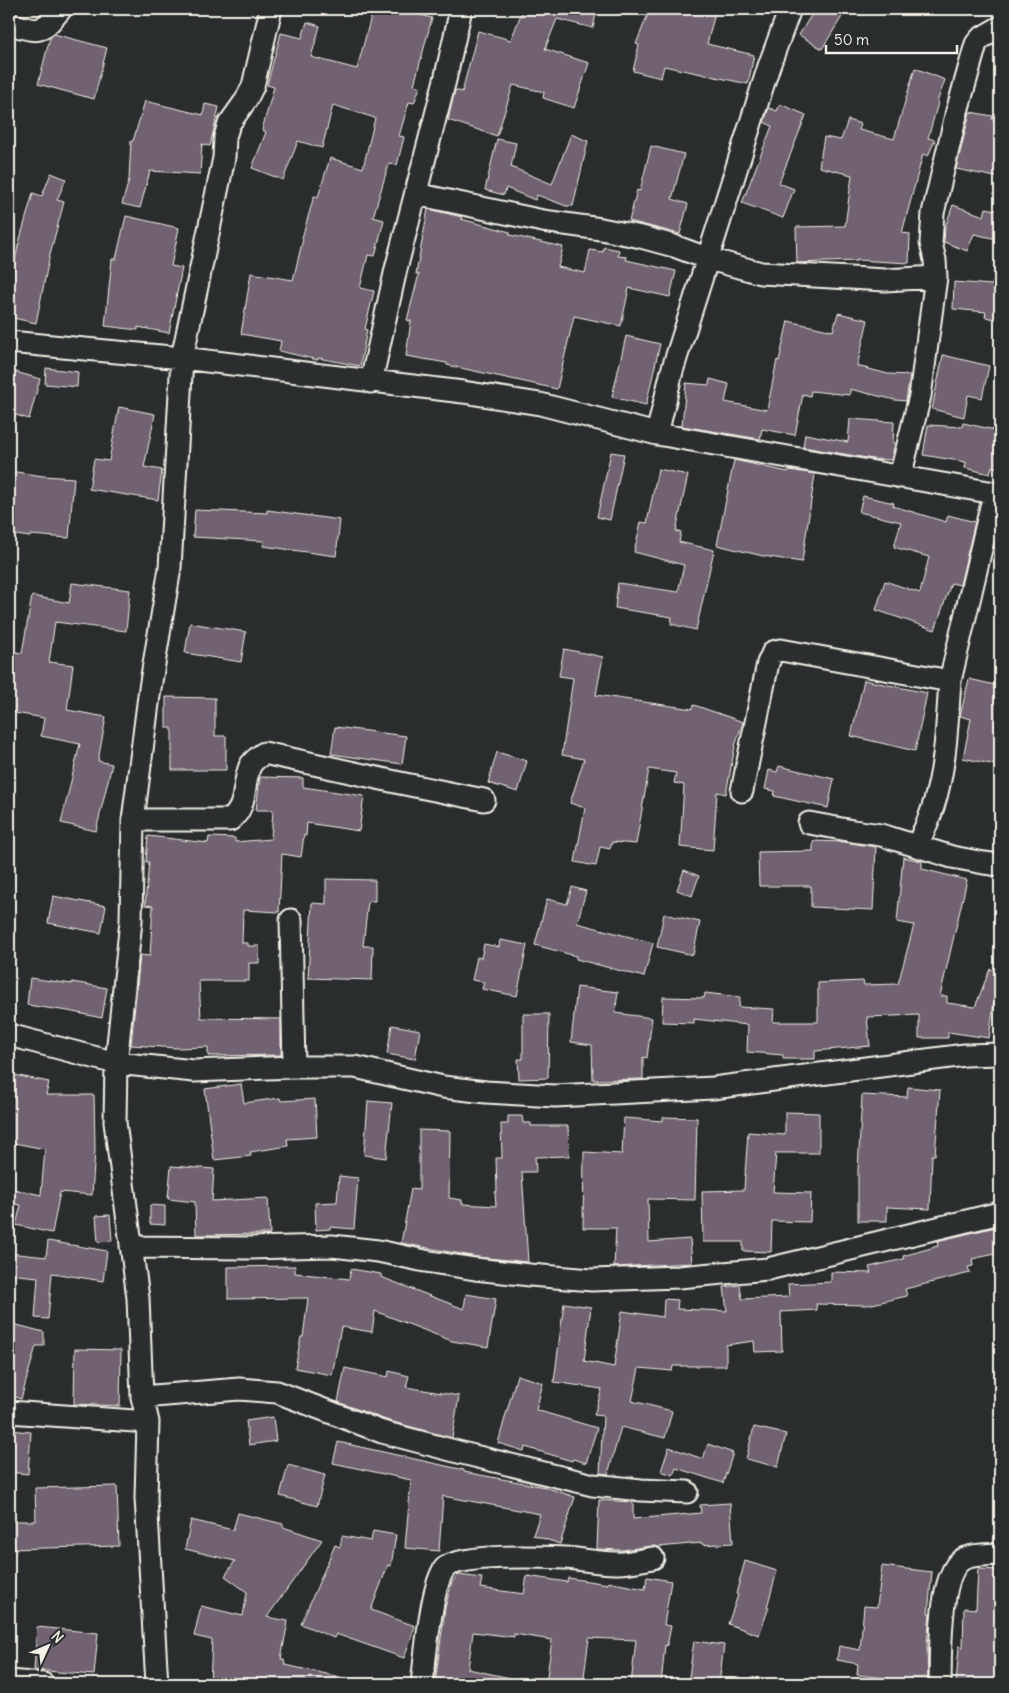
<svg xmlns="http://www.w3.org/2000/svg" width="1009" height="1693" font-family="Delius,sans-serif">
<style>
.building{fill:#6f626f;stroke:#f4f1e8}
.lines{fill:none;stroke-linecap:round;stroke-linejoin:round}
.minor-casing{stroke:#f4f1e8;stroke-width:25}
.minor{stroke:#2a2d2e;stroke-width:21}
</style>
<rect width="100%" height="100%" fill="#2a2d2e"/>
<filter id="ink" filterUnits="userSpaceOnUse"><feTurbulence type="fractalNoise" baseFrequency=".02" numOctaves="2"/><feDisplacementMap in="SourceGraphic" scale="10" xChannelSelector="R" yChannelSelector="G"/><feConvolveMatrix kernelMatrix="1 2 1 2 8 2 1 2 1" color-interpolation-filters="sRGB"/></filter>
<g filter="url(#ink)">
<path class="building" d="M373,9h32l-1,2 28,7 -18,67 6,2 -6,16 -5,-1 -10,34 5,1 -7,28 -8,-2 -16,54 11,3 -9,36 -7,-1 -8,33 14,3 -9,38 2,1 -7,36 -42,-8v2l-39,-9 2,-10 -40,-7 10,-61 42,7 10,-41 -1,-1 12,-42 4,1 12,-39 33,10 12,-50 -42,-13 -11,43 -24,-7 -15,39 -31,-12 14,-36 -4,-2 12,-43 -7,-2 14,-52 21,5 5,-16 13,4 -9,31 46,12z
M523,9h74l-4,19 -36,-9 -12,30 44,14 -15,45 -31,-10 1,-6 -31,-7 -16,51 -49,-16 7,-30 7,2 16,-61 33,9z
M650,9h66l-9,35 47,11 -6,29 -84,-18 -3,12 -28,-7 6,-26 -3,-1z
M815,9h17l11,6 -21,34 -23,-14z
M54,34l53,14 -13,51 -56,-15 12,-46z
M915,68l30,12 -8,22 1,1 -10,35 7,2 -7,16 -5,-2 -21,79 8,1 -1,29 -52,-3v1l-60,2 -1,-36 49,-1 7,-51 -33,-8 5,-30 17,3 7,-20 13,4 -2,6 35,9z
M145,101l58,14 2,-11 14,3 -9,39 -8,-2 -2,30 -50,-3 -10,37 -18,-4 7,-24 2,-39h2z
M780,104l26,11 -27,68 15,6 -11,29 -41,-15 30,-77 -8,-4 5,-14 8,3z
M970,112l23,4 -1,4h8v58l-44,-9z
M571,134l17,7 -15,65h-7l-29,-11 -2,5 -29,-12 -2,7 -19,-5 12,-51 19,4 -5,24 41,17z
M651,146l33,8 -12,45 16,5 -8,30 -51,-13 8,-31 3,1z
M51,173l15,6 -9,21 7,2 -14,52 -14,69 -27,-6v-24l9,-47 15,-53 9,3z
M953,205l31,11 2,-8 14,3v14l-3,14 -23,-5 -7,17 -23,-9 1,-15z
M428,209l34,8 -1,2 49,13v3l53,12 -5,20 27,6 5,-23 13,2 1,-5 15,3 -1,6 9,1 -1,3 50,11 -6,26 -41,-9 -8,38 -47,-10 -17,73 -110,-24v-2l-41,-7 5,-35 -4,-1 12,-46h-3z
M126,216l53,12 -8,38 11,2 -13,65 -31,-6v3l-33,-4 7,-67h4z
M995,274l5,1v45l-15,-3 1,-5 -33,-3 1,-27 38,3z
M838,313l30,7 -11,46 31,8 22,1 -4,26 -11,-1 -45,-11v6l-39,-4 -1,5 -7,-2 -8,41 -33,-6 -2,10 -78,-13 4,-43 23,2 1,-6 19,5 -4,18 42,8 10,-50 2,1 9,-40 45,10z
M626,336l34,8 -14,61 -34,-8z
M943,355l46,11 -7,32 -14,-3 -4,22 -32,-8z
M46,368l32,4 -1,15 -32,-3z
M9,370l31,9 -11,40 -20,-6z
M119,407l36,7 -11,53 18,3 -4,30 -69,-11 5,-30 15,2z
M850,419l44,3 -1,21h2l-4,17 -18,-1 -70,-12 2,-13 43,8z
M963,423l37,8v38l-8,-3 -2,8 -25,-6 1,-6 -43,-7 5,-30 34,2z
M611,452l13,2 -14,66 -13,-3z
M734,460l54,12 1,-2 26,4 -13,88 -39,-6 -46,-11z
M658,469l30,6 -12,56 5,1 -2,10 35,8 -18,80 -25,-6 1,-7 -57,-9 3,-25 60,9 6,-27 -50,-13 7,-30 6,1z
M9,471l34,5 31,2 -5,60 -38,-3 -1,2 -21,-3z
M863,496l31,7 -1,3 53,16 2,-7 27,7 -15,63 -9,-2 -16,47 -59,-20 9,-29 35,12 9,-36 -35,-10 7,-25 -42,-10z
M195,510l72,3v-3l73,10 -4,36 -73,-10 1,-5 -71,-4z
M72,583l58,7 -4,41 -71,-9 -6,40 24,3 -6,45 39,7 -8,44 14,3 -16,67 -35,-8 19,-79 -39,-8 3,-18 -35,-6v-61l13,2 10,-57 37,7z
M190,623l56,9 -5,30 -56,-9z
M564,649l39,8 -7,38 96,14 2,-4 49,17 -8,24 -9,48 -9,-2 -4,58 -33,-3 4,-62 -10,-2 2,-10 -27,-4 -13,75 -24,-2 -2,7 -10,-2 -4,19 -21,-4 10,-54 -15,-5 14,-44 -22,-4 11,-77 -14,-2z
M969,679l26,6 -1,3 6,1v77l-37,-8 8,-39 -11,-3z
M864,680l63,13 -12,58 -64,-15z
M166,697l49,1v38h11v34h-54v-42h-6z
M335,727l71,9 -4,28 -71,-10z
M497,752l30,9 -9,31 -30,-9z
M779,766l55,13 -6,29 -54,-12 1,-5 -10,-2 4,-19 8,2z
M260,777l43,1v9l61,9 -5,35 -52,-8 -1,13 -2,-1 -3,22 -19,-3 -3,58 -36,-2 -1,33h6v3h11v17h-10v18h-50l2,37 80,1v36l-73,1v-9l-32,1 -45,-3 9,-90 10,1 3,-50 -8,-1 4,-43h-3l2,-26 60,7 1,-6 26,1v4l36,-3 2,-29h-17z
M813,841l31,1 32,5 -3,63 -62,-3v-21h-52l-1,-34 55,-1z
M903,857l19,4v8l45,11 -27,116h7v7l28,4 15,-38 10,4v31l-6,-2 -5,36 -41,-6v6h-29v-23l-52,2 3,29 -55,5v8h-32v-4l-36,-3 1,-27 -54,-6v4l-32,-1 1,-25 41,1 1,-5 35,4 -1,10 35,2 -1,13h45v-39l45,-2 1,4 34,-1 16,-59 -17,-3z
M684,870l15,6 -7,20 -15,-6z
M326,879l49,1v21h-7l-5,45h10l-1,34 -64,-2 4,-75 14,1z
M572,887l14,4 -9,32 76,20 -9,34 -68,-18v-3l-41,-11 12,-46 20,5z
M53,896l53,10 -5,27 -53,-10z
M664,914l36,8 -7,33 -36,-8z
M500,940l27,5 -10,51 -35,-7 2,-7 -12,-2 5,-23 4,1 3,-14 15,3z
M30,978l42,6v-2l35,6 -5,30 -34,-7 -41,-6z
M577,987l41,5 -3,21 37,5 -5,40 -4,-1v22l-50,1 -1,-35 -21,-3z
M523,1014h26l-1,64 -29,1 -1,-20h5z
M392,1025l28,5 -5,29 -28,-5z
M9,1074l40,8 -3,13h48l1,55 -3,45 -32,-3 -8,41 -36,-8 5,-20 -12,-2v-15l32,7 4,-46 -36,-7z
M241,1084l3,19 36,-5 1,3 34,-2 2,38 -30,2 1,7 -38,6 1,4 -37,4 -9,-71z
M908,1087l32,3 -5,65h-3l-2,54 -43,-2v14h-29v-51l4,-75 45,2z
M368,1101l24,2 -6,55 -22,-3z
M785,1112l34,1v40h-43l-3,39 38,1 -1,29 -38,-1 -1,31 -28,-1v-9h-40l-1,-51 42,-1 4,-58 37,3z
M508,1116h14l1,7h8v3h37l1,30 -34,1 1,15h-14l6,90 -51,-5 -76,-14 10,-54 8,1v-60l31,1 -1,67 13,2v4l34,2 -1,-14 2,-1 -1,-33h6l-1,-34h7z
M663,1117l34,1 -2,82 -47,-1 1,43 41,-3 2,24 -78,4 2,-39h-33l1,-76 38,2 2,-36 39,3z
M171,1166l43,3 -2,32 56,-3 2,36 -74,1 -1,-33 -27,-3z
M339,1176l19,2 -4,51 -24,-2v2l-14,1 -1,-27 22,-1z
M150,1205l15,1v19l-15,-1z
M110,1215l2,26 -14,1 -2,-26z
M1000,1226v27l-28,6 1,7 -5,1 2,6 -65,16 2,7 -39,9 -52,-1 1,6 -36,2 1,39 -27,1 -1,-11 -28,4v21h-53l-1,5 -33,-3 -7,33 40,10 -7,27 -44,-11 -13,47 -8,-1 3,-57 -9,-1 8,-26 -48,-7 10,-79 27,4 -7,54 30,6 8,-56 41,6 1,-18 14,1 -1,9 50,2 -3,-24 16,-2 2,14 47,-2 -1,-13 43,-2v-10l40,1 -2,-6 35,-8 -1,-3 35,-10 -1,-5z
M48,1241l59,10 -4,30 -51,-8 -4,46 -13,-1 3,-41 -29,-3v-21l37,4z
M295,1266v7l54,6 2,-10 30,5v3l83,32 2,-15 30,5 -8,48 -36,-6 -77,-30 -3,21 -31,-5 -9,48 -37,-7 6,-31h2l5,-39 -80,1v-32z
M9,1323l35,9v14h-8l-15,53 -12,-4z
M75,1349l46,1 -1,56 -46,-2z
M345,1368l43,9 1,-6 20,5 -3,11 53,9 -7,42 -66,-18 -48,-18z
M517,1375l26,8 -7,27 61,18 -11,35 -13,-4 -1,2 -47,-14 -1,4 -26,-8z
M273,1417l3,24 -27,4 -3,-24z
M754,1427l32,7 -8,33 -32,-8z
M9,1430l22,2 -3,42 -19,-2z
M338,1442l126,28v2l81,15 30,10 -15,47 -27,-9 7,-21 -97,-18 -4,55 -34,-3 6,-68 -78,-17z
M708,1444l25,9 -10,30 -47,-15 -3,7 -12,-4 8,-24 34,12z
M288,1465l37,10 -8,31 -37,-10z
M117,1486l2,60 -110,3v-28h27l-1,-33z
M599,1500l34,2v17l68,-6 -1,-8 30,-2 3,40 -30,2 -1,-2 -44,4 -7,-1 -28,4 -26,-1z
M238,1513l45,11v3l39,13 -55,77 21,4 -7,38h3l1,6 60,13 -1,6h-134l2,-44 -18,-4 7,-30 42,10 4,-24 -22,-16 10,-15 -50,-12 6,-29 42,10z
M373,1531l23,4 -5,31 -3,-1 -17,45 44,16 -11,32 -68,-24 -2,4 -33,-14 34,-79 5,2 2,-11 29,5z
M745,1561l32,10 -10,36h2l-10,28 -31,-11 10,-29 -2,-1z
M882,1566l50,6 -4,41h2l-3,31 1,40h-33v-5l-38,-4 1,-11 -21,-4 2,-14 21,4 4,-44 13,1z
M978,1569l22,1v114h-44l3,-38 4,1 1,-39 12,1z
M458,1575l24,3 -2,10 44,6 3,-18 40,6 1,-4 40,6v-2l37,7 2,-12 24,4 -7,44 7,1 -4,20 -2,-1 -4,39h-30l5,-44 -47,-2 -6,46h-37l6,-44 -38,-6v3l-41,-5 -5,37 42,9v6h-75l10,-76 7,-26z
M37,1627l61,6 -4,42 -60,-5z
M694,1641l30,4 -5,39h-31z"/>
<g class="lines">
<g class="minor-casing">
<path id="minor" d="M9,24c32,8 30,11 52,-15
M416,194l127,27 58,8 40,8 33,9 35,13 52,14 124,7 51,-3
M9,342l173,16 281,34 77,12 117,30 343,60
M371,382l25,-113 49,-189 16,-71
M657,434l15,-63 97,-305 21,-57
M900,477l20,-81 16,-119 -1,-17 -4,-17 2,-30 23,-98 20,-71 5,-6 19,-11
M742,791l26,-128 5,-11 8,-2 169,31 44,-187
M133,820h97c18,-13 12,-35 20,-54 3,-6 9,-9 14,-13l136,30 84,17
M809,823l44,8 28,4 71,22 32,6 16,2
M917,846c6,-13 12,-26 16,-39 13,-40 14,-84 17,-126
M291,920l3,147
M9,1035l107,28 78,8 100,-4h61l88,20 43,5 69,4 158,-8 252,-33 35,-1
M131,1247l117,1 84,-2 46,5 47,10 50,8 55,6 62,5 87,-3 89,-8 232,-56
M142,1397l97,-8 38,3 105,40 84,22 127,31 48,5 46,2
M9,1412l139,10
M9,1681l34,3
M157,1684l-11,-186 2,-76 -6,-25 -4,-99 -23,-176 1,-59 15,-142 2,-101 17,-132 20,-120 12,-210 42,-200 1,-21 4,-13 17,-24 7,-14 18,-77
M422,1684c3,-23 9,-100 23,-116 13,-14 98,-11 120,-10 17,1 33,5 50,5 12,1 26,-3 38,-5
M940,1684c1,-26 -3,-114 25,-126 11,-4 24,-3 35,-4"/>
</g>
<use href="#minor" class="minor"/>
</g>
</g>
<rect width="1009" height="1693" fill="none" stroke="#2a2d2e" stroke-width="30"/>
<rect x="15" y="15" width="979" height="1663" fill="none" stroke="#f4f1e8" stroke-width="2" filter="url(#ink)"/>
<g transform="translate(48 1646) rotate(46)" stroke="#2a2d2e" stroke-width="4" paint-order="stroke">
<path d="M0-4L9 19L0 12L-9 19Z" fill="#f4f1e8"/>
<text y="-8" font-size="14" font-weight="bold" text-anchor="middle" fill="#f4f1e8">N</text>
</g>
<path d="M826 45v8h131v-8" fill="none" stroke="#f4f1e8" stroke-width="2.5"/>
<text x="834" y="45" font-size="15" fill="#f4f1e8" stroke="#2a2d2e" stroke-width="4" paint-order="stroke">50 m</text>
</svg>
